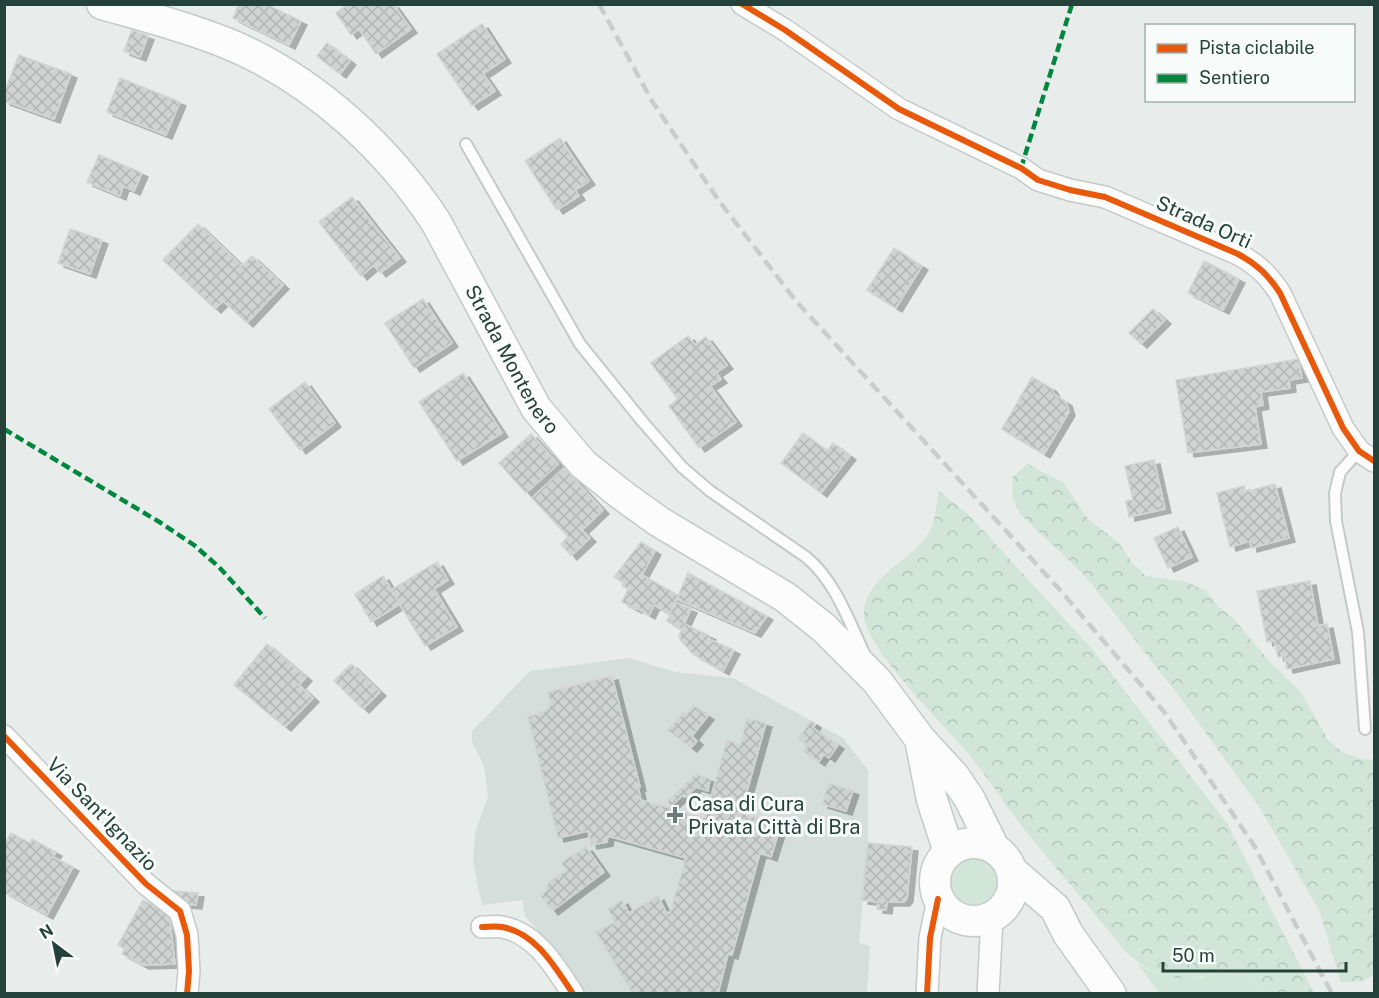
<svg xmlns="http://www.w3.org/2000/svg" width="1379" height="998" font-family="'Public Sans',sans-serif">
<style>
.built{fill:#d6dedb}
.green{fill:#d1e6d8}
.forest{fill:url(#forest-crowns)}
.building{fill:url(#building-cross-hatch);stroke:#d1d6d4;stroke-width:1.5;filter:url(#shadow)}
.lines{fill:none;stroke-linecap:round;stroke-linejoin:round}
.service-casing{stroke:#c5cac8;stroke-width:14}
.minor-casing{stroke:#c5cac8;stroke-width:24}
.secondary-casing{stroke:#c3cbc8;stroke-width:33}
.service{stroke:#fcfcfc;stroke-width:10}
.minor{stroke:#fcfcfc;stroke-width:21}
.secondary{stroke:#fcfcfc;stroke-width:30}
.rail{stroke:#c9cdcc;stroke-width:4.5;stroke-dasharray:12 6;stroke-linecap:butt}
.quiet{stroke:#00873e;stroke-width:4.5;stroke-dasharray:9 4.5;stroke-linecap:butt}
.cycleway-casing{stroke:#f7fbf9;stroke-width:10}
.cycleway{stroke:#e8590c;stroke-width:6}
.poi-dot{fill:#697e78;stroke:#f7fbf9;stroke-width:2}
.labels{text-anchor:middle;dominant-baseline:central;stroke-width:6;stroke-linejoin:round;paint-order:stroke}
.street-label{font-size:20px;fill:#24423a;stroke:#f7fbf9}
.poi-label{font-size:20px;fill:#24423a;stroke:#f7fbf9;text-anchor:start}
</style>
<defs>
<pattern id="forest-crowns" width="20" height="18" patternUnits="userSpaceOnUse" patternTransform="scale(1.5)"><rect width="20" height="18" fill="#d1e6d8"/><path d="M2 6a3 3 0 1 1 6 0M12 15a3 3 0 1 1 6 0" fill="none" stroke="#b3c6ba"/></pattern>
<pattern id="building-cross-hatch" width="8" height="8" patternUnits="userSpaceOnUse" patternTransform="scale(1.5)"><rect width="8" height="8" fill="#cfd4d2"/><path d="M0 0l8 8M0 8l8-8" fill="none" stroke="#b2b7b5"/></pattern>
<filter id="shadow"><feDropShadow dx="6" dy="4" stdDeviation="0" flood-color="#0004"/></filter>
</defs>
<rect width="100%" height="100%" fill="#e8edeb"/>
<path class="built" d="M629,658l47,14 57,6 110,60 25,32v73l-9,100 11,3 -3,47h-286l-38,-56 -18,-21 -3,-16 -40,5 -9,-43 2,-29 13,-37 -4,-30 -12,-24v-11l58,-60z"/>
<path class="green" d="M951 882a23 23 0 1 1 46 0a23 23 0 1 1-46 0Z
M1138,964l19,10 42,4 41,-11 16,13 4,13h-101z"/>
<path class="forest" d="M1028,464l36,19 24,36 31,24 12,18 15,15 40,6 19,8 12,15 16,13 38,45 30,29 27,48 16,13 18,6 12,1v215l-12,6 -21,1 -22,-72 -61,-105 -74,-102 -98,-126 -66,-63 -8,-18 1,-20z
M939,491l30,24 125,136 133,172 87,170h-54l-4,-13 -16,-13c-50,13 -76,22 -117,-18 -29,-37 -60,-72 -90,-109 -24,-28 -43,-60 -66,-88 -23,-27 -103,-105 -103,-137 0,-39 49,-54 66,-84 6,-11 6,-27 9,-40z"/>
<path class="building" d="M239,4h27l35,17 -12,24 -56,-27z
M348,4h45l18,25 -35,25 -17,-25 -8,6 -15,-22z
M482,24l23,35 -22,15 12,17 -23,15 -35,-52z
M132,30l16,6 -8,21 -16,-6z
M327,43l23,18 -10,13 -23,-18z
M19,55l52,19 -17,45 -50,-18v-8z
M120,78l60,24 -14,33 -59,-23z
M560,138l29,43 -14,9 4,6 -22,14 -32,-49z
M99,155l43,18 -8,18 -11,-5 -3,10 -33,-14z
M352,197l48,61 -20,15 -6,-8 -13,11 -42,-54z
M198,224l44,42 10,-10 31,29 -36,38 -24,-22 -8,8 -52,-49z
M70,229l32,11 -12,34 -32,-11z
M894,248l28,18 -26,42 -29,-18z
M1204,261l35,18 -16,31 -35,-17z
M423,299l29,44 -38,25 -29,-45z
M1153,309l12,11 -24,24 -12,-11z
M688,336l7,9 11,-8 21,28 -11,8 5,6 -11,7 26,36 -37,26 -30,-42 9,-7 -27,-36z
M1298,359l4,19 -13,2 1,8 -29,4 2,13 -8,2 6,37 -73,9 -12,-73z
M463,373l39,60 -45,28 -38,-59z
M1032,377l19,11 4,7 11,7 3,10 -25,42 -42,-25z
M305,382l30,41 -35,27 -31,-41z
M803,433l24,18 6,-8 17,13 -29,37 -40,-30z
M531,434l27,30 -32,29 -27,-30z
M1154,460l11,49 -36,8 -3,-16 7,-1 -8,-34z
M564,468l39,42 -21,20 8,8 -19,18 -10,-12 7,-7 -36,-39z
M1275,484l14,54 -38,10 -1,-7 -20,6 -13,-54 27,-7 1,6z
M1178,527l14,30 -24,11 -14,-30z
M641,542l14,9 -13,24 36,20 -8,19 -16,-9 -5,10 -12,-7 -1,1 -14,-7 6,-13 -6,-3 2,-3 -10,-6z
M437,562l11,18 -14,9 23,38 -32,19 -34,-56z
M688,573l79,43 -12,17 -78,-34z
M383,576l17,28 -29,18 -16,-28z
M1310,581l8,45 9,-2 7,35 -47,10 -2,-13 -7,1 -4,-17 -7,2 -10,-51z
M675,602l16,7 -7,15 26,12 -1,3 25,11 -11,21 -30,-17 -12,-13 -2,-6 3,-6 -15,-8z
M267,644l39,33 -7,8 14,13 -28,29 -51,-42z
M351,664l29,28 -17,17 -29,-28z
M612,676l28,111h-2l3,13 64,18 22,-78 13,5 7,-27 19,5 -25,90 40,12 -10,32 -11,-4 -28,102 -4,-1 -10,40h-85l-37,-62 19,-10 -7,-13 14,-9 7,13 29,-17 8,16 4,1 16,-55 -78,-22 -1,6 -16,3 -3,-14 -30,7 -30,-121 17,-6 6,-7 -3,-12z
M693,705l15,11 -16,20 5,5 -6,7 -23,-18 16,-18 3,2z
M811,721l4,3 -2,4 25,17 -9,13 -5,-4 -5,8 -16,-11 5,-6 -10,-6z
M696,774l14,5 -2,12 -12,-4 -10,10 -4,-1 -11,10 -4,-4z
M829,783l24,8 -7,20 -24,-7z
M11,833l19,10 2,-4 24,13 -3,5 20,10 -26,48 -43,-23v-47z
M868,843l44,4 -5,51 -3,4h-17l-1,8 -9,-1 1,-7 -16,-2z
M586,847l18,25 -52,39 -12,-16 6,-4 2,-8 18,-13 -4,-7 4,-4z
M174,891l24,2 -2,12 -14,-1z
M143,900l26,14 6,50 -32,1 -21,-11 3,-5 -7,-4z"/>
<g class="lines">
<g class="service-casing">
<path id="service" d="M466,144l114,200 62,77 40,46 28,24 96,66c29,24 42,62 58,96
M1359,451l-19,21 -5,21 1,28 22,111 7,97"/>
</g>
<g class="minor-casing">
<path id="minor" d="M742,4l43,26 114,79 122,59 17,12 32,10 35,7 133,57c20,11 30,21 42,39l63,135 16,23 15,10
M4,736l142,148 34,27 7,24 2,36 -2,23
M482,927c6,0 14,-1 20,0 34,6 53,40 71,67
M927,994l3,-56 8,-39
M988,994l4,-76"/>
</g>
<g class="secondary-casing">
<g id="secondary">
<path id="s1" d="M102,4c45,13 92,25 136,44 80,36 150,101 198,174l100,186 47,56 39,31 36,26 127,76 39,31 53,53 43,58 34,37 15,22 25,50"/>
<path d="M920,739l12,61 17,52"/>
<circle cx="974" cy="882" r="39"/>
<path d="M1012,871l43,37 13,26 43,60"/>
</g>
</g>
<use href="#service" class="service"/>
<use href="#minor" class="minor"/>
<use href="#secondary" class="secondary"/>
<path class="rail" d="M599,4l53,97 67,100 77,100 264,289 105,123 90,134 77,147"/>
<path class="quiet" d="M1021,168l51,-164
M4,429l157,94 33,22 25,22 46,51"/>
<g class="cycleway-casing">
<path id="cycleway" d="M742,4l43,26 114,79 122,59 17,12 32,10 35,7 133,57c20,11 30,21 42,39l63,135 16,23 15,10
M4,736l142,148 34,27 7,24 2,36 -2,23
M482,927c6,0 14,-1 20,0 34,6 53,40 71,67
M927,994l3,-56 8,-39"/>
</g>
<use href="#cycleway" class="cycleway"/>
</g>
<path class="poi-dot" d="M672 806h6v6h6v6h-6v6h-6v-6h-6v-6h6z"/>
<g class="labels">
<g class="street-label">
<text transform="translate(1204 222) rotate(24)">Strada Orti</text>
<text stroke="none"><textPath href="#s1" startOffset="567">Strada Montenero</textPath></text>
<text transform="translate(102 814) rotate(46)">Via Sant'Ignazio</text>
</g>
<g class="poi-label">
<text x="688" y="804">Casa di Cura<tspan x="688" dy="23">Privata Città di Bra</tspan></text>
</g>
</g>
<rect width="1379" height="998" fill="none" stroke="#24423a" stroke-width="12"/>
<rect x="1145" y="24" width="210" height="78" fill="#f7fbf9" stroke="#a3b1ad" stroke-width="1.5"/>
<rect x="1157" y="44" width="30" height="9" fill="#e8590c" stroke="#a3b1ad" stroke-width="1.5"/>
<text x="1199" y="54" font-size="18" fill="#24423a">Pista ciclabile</text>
<rect x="1157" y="74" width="30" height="9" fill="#00873e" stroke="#a3b1ad" stroke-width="1.5"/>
<text x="1199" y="84" font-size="18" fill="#24423a">Sentiero</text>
<g transform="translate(54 944) rotate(328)" stroke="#f7fbf9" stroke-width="4.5" paint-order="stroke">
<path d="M0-4.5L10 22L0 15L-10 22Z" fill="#24423a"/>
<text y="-9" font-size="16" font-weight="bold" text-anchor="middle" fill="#24423a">N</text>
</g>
<path d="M1163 962v9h183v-9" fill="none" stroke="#24423a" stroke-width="3"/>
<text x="1172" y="962" font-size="18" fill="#24423a" stroke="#f7fbf9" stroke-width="4.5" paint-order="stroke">50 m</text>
</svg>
